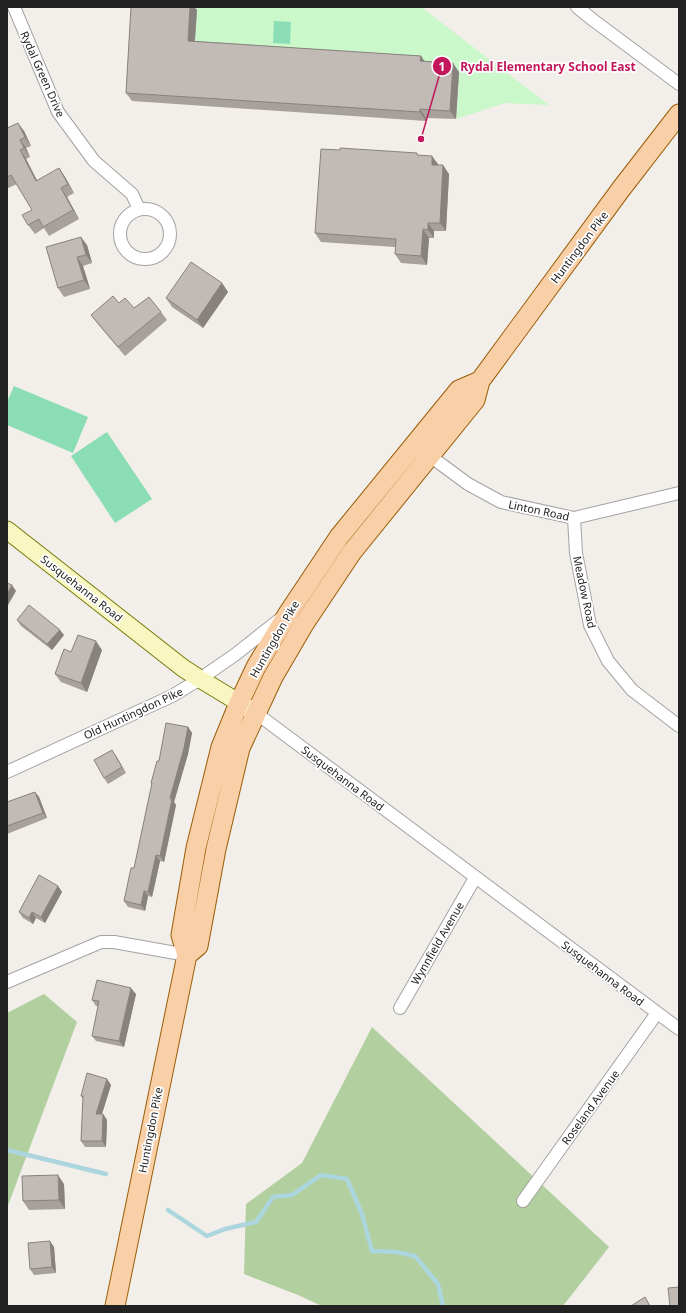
<svg xmlns="http://www.w3.org/2000/svg" width="686" height="1313" font-family="'Noto Sans',sans-serif">
<style>
.forest{fill:#b2cfa0}
.park{fill:#caf8ca}
.pitch{fill:#8bddb6}
.lines{fill:none;stroke-linecap:round;stroke-linejoin:round}
.stream{stroke:#acd6dd;stroke-width:4.5}
.street-casing{stroke:#a3a3a3;stroke-width:14}
.secondary-casing{stroke:#767909;stroke-width:19}
.primary-casing{stroke:#9a5d05;stroke-width:21}
.street{stroke:#fff;stroke-width:12}
.secondary{stroke:#f8f6c1;stroke-width:17}
.primary{stroke:#f9cfa7;stroke-width:19}
.wall{fill:#a7a09c}
.shaded-wall{fill:#88827f}
.building{fill:#c2bab5;stroke:#88827f}
.labels{text-anchor:middle;dominant-baseline:central;stroke-width:3.5;stroke-linejoin:round;paint-order:stroke}
.street-label{font-size:11px;fill:#222;stroke:#fff}
.leader{fill:none;stroke:#c2185b;stroke-width:1.5}
.callout-dot{fill:#c2185b;stroke:#fff;stroke-width:1.5}
.mark-label{font-size:12px;text-anchor:middle;font-weight:bold;fill:#fff}
.callout-label{font-size:12px;text-anchor:middle;font-weight:bold;fill:#c2185b;stroke:#fff;stroke-width:3.5;stroke-linejoin:round;paint-order:stroke}
</style>
<rect width="100%" height="100%" fill="#f2eee9"/>
<path class="forest" d="M44,994l33,28 -70,186v-195z
M372,1027l237,220 -46,59h-241l-24,-11 -54,-21 2,-70 56,-41z"/>
<path class="park" d="M146,7h275l128,98 -44,-2 -49,16 3,-47 -265,-23z"/>
<path class="pitch" d="M274,21l17,1 -1,22 -17,-1z
M14,386l74,31 -15,36 -66,-28v-23z
M107,432l45,67 -37,24 -44,-67z"/>
<g class="lines">
<path class="stream" d="M7,1150l99,24
M168,1210l39,26 18,-7 31,-7 17,-25 19,-2 29,-20 26,4 15,35 10,37 24,1 19,4 23,28 5,22"/>
<g class="street-casing">
<path id="street" d="M14,7l44,105 36,49 38,33 7,15
M577,7l16,13 86,64
M120 234a25 25 0 1 1 50 0a25 25 0 1 1-50 0Z
M425,450l5,6 38,28 33,18 73,16 105,-25
M574,518l2,35 14,72 18,36 24,29 47,36
M256,713l423,316
M7,772l165,-76 28,-17 36,-25 43,-34
M7,982l94,-40h13l73,13
M400,1008l75,-130
M523,1201l134,-188"/>
</g>
<g class="secondary-casing">
<path id="secondary" d="M7,530l176,138 17,11 56,34"/>
</g>
<g class="primary-casing">
<path id="primary" d="M187,955l11,-9 18,-97 24,-101 33,-71 31,-53 48,-72 123,-152 5,-19 141,-192 58,-75
M115,1306l72,-351 -6,-20 15,-87 25,-101 18,-44 17,-36 33,-55 50,-75 120,-147 21,-9"/>
</g>
<use href="#street" class="street"/>
<use href="#secondary" class="secondary"/>
<use href="#primary" class="primary"/>
</g>
<path class="wall" d="M131,7h63l3,3 -2,31 226,15 3,5 35,11 -3,47 -30,-1v3l-294,-20 -6,-8z
M7,128l17,3 7,15 -5,2 4,9 -4,2 11,22 22,-13 6,9 9,16 -7,4 12,22 -30,17 -5,-8 -9,6 -7,-9 4,-15 -15,-26 -9,4 -1,-2z
M418,155l20,9v1l11,9 -3,57h-12v7h-5l-2,27 -26,-2 -6,-9v-7l-74,-5 -6,-9z
M87,245l5,18 -9,3 7,23 -26,8 -6,-9 -12,-41z
M222,283l6,9 -25,36 -31,-21 -6,-9z
M119,303l15,5 27,4 6,8 -42,36 -28,-33 -6,-8z
M17,620l47,15 -12,15 -31,-24z
M102,650l-15,42 -26,-10 -6,-8 16,-22z
M188,727l4,6 -4,21 -14,48 2,3 -12,57 -4,-1 -8,36 -4,-1 -3,15 -17,-4 -4,-6 10,-33 18,-83 -1,-2 8,-22z
M116,756l10,17 -18,11 -4,-6z
M35,792l4,5 8,21 -40,16v-32z
M58,886l4,6 -17,31 -9,-5 -3,6 -10,-6 -4,-6z
M136,994l-12,53 -28,-6 -4,-5 6,-30h-2l-4,-6z
M107,1079l4,6 -9,29h1l4,6 -1,27h-21l-4,-6 2,-42 -2,-3z
M64,1184l1,25 -36,1 -6,-9z
M54,1247l2,26 -22,2 -4,-6z"/>
<path class="shaded-wall" d="M190,7h4l3,3 -3,40 -6,-9z
M421,56l6,9 -7,-4z
M453,63l6,9 -3,47 -6,-8z
M420,109l6,9v3l-6,-9z
M18,123l6,8 7,15 -6,-9z
M20,140l6,8 4,9 -6,-9z
M20,150l6,9 16,31 -6,-9z
M432,156l6,8v9l-6,-8z
M443,165l6,9 -3,57 -6,-8z
M59,168l6,9 9,16 -6,-9z
M61,188l6,9 12,22 -6,-9z
M428,223l6,8v7l-6,-8z
M423,229l6,9 -2,27 -6,-9z
M81,237l6,8 5,18 -6,-8z
M77,257l6,9 7,23 -6,-9z
M222,283l6,9 -25,36 -6,-8z
M12,585l4,6 -9,16v-13z
M60,630l4,5 -12,15 -5,-6z
M96,641l6,9 -15,42 -6,-9z
M188,727l4,6 -4,21 -14,48 2,3 -12,57 -4,-6 10,-58z
M112,750l4,6 10,17 -4,-6z
M35,792l4,5 8,21 -4,-5z
M156,855l4,6 -8,36 -4,-5z
M58,886l4,6 -17,31 -4,-6z
M144,891l4,5 -3,15 -4,-6z
M32,912l4,6 -3,6 -4,-6z
M131,988l5,6 -12,53 -5,-6z
M107,1079l4,6 -11,35 -4,-6z
M103,1114l4,6 -1,27 -4,-6z
M58,1175l6,9 1,25 -6,-9z
M50,1241l4,6 2,26 -4,-6z"/>
<path class="building" d="M131,7h59l-2,34 233,15 -1,5 33,2 -3,48 -30,-2v3l-294,-19z
M18,123l7,14 -5,3 4,8 -4,2 16,31 23,-13 9,16 -7,4 12,22 -30,17 -4,-8 -11,6 -6,-10 10,-5 -21,-35 -4,2v-49z
M340,148l77,5v2l15,1v9h11l-3,58h-12v7l-5,-1 -2,27 -26,-2 1,-15 -81,-6 6,-84 19,1z
M81,237l5,18 -9,2 7,23 -26,8 -12,-41z
M191,262l31,21 -25,37 -31,-22z
M113,296l6,7 6,-5 9,10 15,-11 12,15 -43,35 -27,-32z
M7,583l5,2 -5,9z
M29,605l31,25 -13,14 -30,-24z
M78,635l18,6 -15,42 -26,-9 9,-25 7,3z
M166,723l22,4 -4,21 -14,50 2,1 -12,57 -4,-1 -8,37 -4,-1 -3,14 -17,-4 7,-33h3l18,-85h-1l6,-22h2z
M112,750l10,17 -18,11 -10,-18z
M35,792l8,21 -36,13v-24z
M39,875l19,11 -17,31 -9,-5 -3,6 -10,-6z
M97,980l34,8 -12,53 -27,-5 7,-35 -7,-1z
M87,1073l20,6 -11,35h7l-1,27h-21l2,-45h-2z
M58,1175l1,25 -36,1 -1,-25z
M50,1241l2,26 -22,2 -2,-26z
M679,1287v19h-9l-2,-18z
M645,1297l5,9h-19z"/>
<g class="labels">
<g class="street-label">
<text transform="translate(43 74) rotate(66)">Rydal Green Drive</text>
<text transform="translate(579 247) rotate(-53)">Huntingdon Pike</text>
<text transform="translate(539 510) rotate(12)">Linton Road</text>
<text transform="translate(82 588) rotate(38)">Susquehanna Road</text>
<text transform="translate(585 592) rotate(78)">Meadow Road</text>
<text transform="translate(274 639) rotate(-60)">Huntingdon Pike</text>
<text transform="translate(133 713) rotate(-25)">Old Huntingdon Pike</text>
<text transform="translate(343 778) rotate(37)">Susquehanna Road</text>
<text transform="translate(437 943) rotate(-60)">Wynnfield Avenue</text>
<text transform="translate(603 973) rotate(37)">Susquehanna Road</text>
<text transform="translate(590 1107) rotate(-54)">Roseland Avenue</text>
<text transform="translate(150 1130) rotate(-79)">Huntingdon Pike</text>
</g>
</g>
<path class="leader" d="M421 139L442 66"/>
<g class="callout-dot">
<circle cx="421" cy="139" r="4"/>
<circle cx="442" cy="66" r="10"/>
</g>
<g class="mark-label">
<text x="442" y="71">1</text>
</g>
<g class="callout-label">
<text x="548" y="71">Rydal Elementary School East</text>
</g>
<rect width="686" height="1313" fill="none" stroke="#222222" stroke-width="16"/>
</svg>
